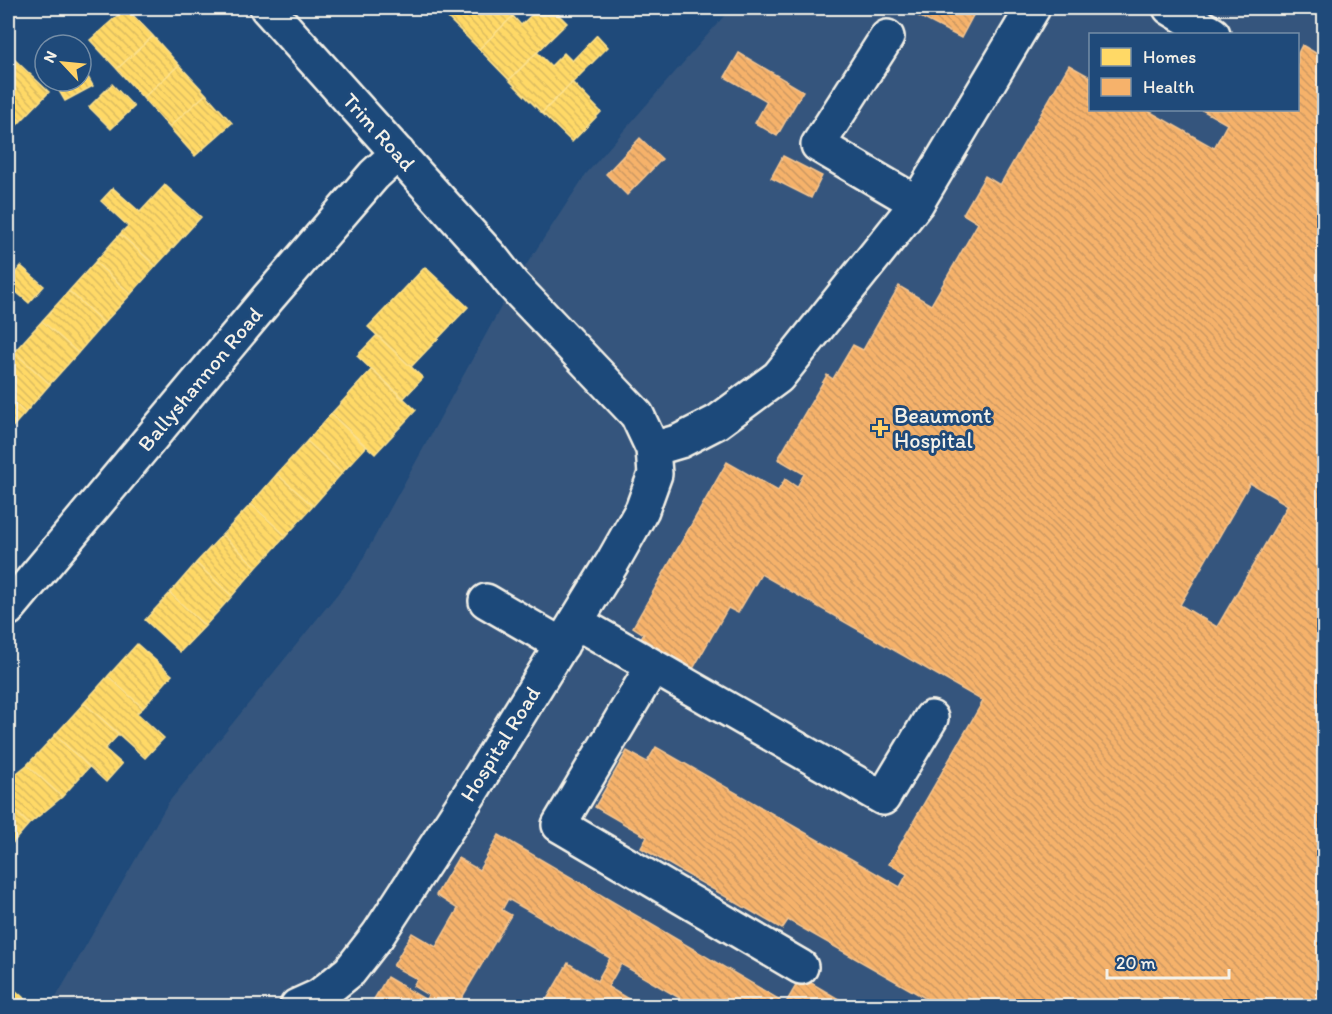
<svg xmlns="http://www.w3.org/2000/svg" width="1332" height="1014" font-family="Itim,sans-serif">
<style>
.built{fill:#34557d;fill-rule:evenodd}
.homes{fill:url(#homes-back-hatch);stroke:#fce08d;stroke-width:1.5}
.health{fill:url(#health-back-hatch);stroke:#f5c590;stroke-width:1.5;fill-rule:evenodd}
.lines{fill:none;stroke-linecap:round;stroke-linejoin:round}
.minor-casing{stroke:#f4f1e8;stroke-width:38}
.minor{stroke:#1f4a7a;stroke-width:33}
.poi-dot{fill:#ffd166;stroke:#1f4a7a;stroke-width:2}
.labels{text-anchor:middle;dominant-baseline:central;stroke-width:6;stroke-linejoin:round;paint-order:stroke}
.street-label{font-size:22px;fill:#f4f1e8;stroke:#1f4a7a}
.poi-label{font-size:22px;fill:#f4f1e8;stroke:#1f4a7a;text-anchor:start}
</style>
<defs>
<pattern id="homes-back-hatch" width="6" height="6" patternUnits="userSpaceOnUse" patternTransform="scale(1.5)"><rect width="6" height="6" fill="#ffd966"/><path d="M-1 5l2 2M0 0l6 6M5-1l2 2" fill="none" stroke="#dbbc60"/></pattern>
<pattern id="health-back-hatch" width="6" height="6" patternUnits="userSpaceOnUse" patternTransform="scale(1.5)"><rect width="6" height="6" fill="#f6b26b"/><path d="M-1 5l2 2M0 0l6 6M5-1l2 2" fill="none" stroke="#cb9862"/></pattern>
</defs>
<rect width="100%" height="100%" fill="#1f4a7a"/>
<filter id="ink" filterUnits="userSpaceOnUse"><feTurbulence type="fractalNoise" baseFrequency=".0167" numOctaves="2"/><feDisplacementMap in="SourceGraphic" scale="12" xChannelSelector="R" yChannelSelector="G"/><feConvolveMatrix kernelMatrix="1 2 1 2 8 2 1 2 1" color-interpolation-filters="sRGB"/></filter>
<g filter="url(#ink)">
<path class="built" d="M731,8h593v998h-1273l117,-203 188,-232 157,-286 73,-111zM1090,34h208v76h-208z"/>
<path class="homes" d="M126,8l27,28 -36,33 -27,-29z
M437,8h22l-11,10z
M459,8h45l9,8 -34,33 -31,-31z
M539,8h13l15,15 -58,57 -30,-31 34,-33 8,9z
M597,35l11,12 -66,66 -33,-33 28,-28 14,14 13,-13 8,8z
M153,36l26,29 -36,33 -26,-29z
M14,59l35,33 -28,29 -13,-13v-42z
M179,65l27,29 -37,33 -26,-29z
M83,68l10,18 -28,15 -10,-17 5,-3h21v-11z
M572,82l29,30 -29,30 -30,-29z
M112,84l22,23 -23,22 -22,-22z
M206,94l26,29 -37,33 -26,-29z
M8,108l13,13 -13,13z
M165,185l36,32 -45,49 -36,-32 8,-8 -27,-25 12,-13 27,24z
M120,234l36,32 -25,28 -36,-32z
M95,262l36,32 -27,29 -35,-32z
M21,266l23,20 -15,17 -21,-18v-3z
M425,267l43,40 -57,60 -43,-40z
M69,291l35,32 -26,30 -36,-32z
M42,321l36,32 -28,31 -36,-32z
M377,335l46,43 -20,21 -46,-43z
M14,352l36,32 -25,29 -17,-16v-38z
M372,369l44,41 -41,44 -44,-40z
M8,397l17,16 -17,19z
M331,414l35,33 -24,26 -35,-32z
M307,441l35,32 -29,33 -36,-32z
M277,474l36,32 -27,30 -35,-32z
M251,504l35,32 -29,31 -35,-32z
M222,535l35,32 -25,29 -36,-33z
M196,563l36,33 -27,30 -35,-33z
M170,593l35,33 -25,26 -35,-32z
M137,644l35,31 -29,33 -35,-32z
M108,676l35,32 -6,5 27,25 -19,20 -61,-55z
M84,703l35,31 -14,15 17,15 -16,18 -51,-47z
M55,735l34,32 -27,30 -35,-32z
M27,765l35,32 -33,27 -21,-20v-24z
M8,804l21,20 -21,24z
M15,990l18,16h-25v-8z"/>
<path class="health" d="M903,8h74l-16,30z
M1302,45l22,13v948h-385l-151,-86 -6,9 -141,-81 6,-11 -52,-30 32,-56 20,11 9,-15 244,140 7,-13 -18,-10 94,-163 -222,-127 -23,39 -10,-5 -38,66 -52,-30 6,-10 -11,-7 94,-165 51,29 7,-12 12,8 7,-13 -26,-15 49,-84 6,4 20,-34 10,5 36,-64 32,19 47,-82 -15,-9 22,-38 15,9 69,-120 21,12v33h57l67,38 13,-24 -25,-14h96v-57zM1250,483l38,22 -71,122 -37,-22z
M739,53l64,38 -26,45 -22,-13 12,-22 -42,-24z
M640,138l22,21 -35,36 -21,-21z
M783,156l39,20 -11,22 -40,-20z
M499,835l281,165 -4,6h-83l-72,-42 -13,23 22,13 -4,6h-83l25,-43 29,18 13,-23 -102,-59 -6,11 9,5 -54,91h-9l-7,-3 -2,3h-69l17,-29 39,23 2,-5 -15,-9 4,-7 -24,-13 19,-33 24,14 22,-38 -22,-14 22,-37 21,12z
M801,977l46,27 -2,2h-61z"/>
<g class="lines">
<g class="minor-casing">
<path id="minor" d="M267,8l224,249 22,28 124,130 16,34 2,25 -13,36 -30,53 -141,229 -93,143 -28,36 -31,25 -22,10
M1170,8l43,26
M887,37l-69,108 99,58
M653,449l27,-8 37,-19 61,-45 139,-174 116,-195
M486,601l76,44
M8,609l260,-311 106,-123 24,-22
M576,622l307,176 48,-80
M653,666l-94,159 242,142"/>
</g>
<use href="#minor" class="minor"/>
</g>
</g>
<path class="poi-dot" d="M877 419h6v6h6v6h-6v6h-6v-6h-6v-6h6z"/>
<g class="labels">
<g class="street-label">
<text transform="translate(379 132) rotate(48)">Trim Road</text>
<text transform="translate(200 379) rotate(-50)">Ballyshannon Road</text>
<text transform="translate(500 744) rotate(-58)">Hospital Road</text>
</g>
<g class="poi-label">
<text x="894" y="415">Beaumont<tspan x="894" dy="25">Hospital</tspan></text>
</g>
</g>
<rect width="1332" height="1014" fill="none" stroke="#1f4a7a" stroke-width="30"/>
<rect x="15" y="15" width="1302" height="984" fill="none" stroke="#f4f1e8" stroke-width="2" filter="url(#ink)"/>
<rect x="1089" y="33" width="210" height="78" fill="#1f4a7a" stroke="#748da6" stroke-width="1.5"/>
<rect x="1101" y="48" width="30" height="18" fill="#ffd966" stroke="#748da6" stroke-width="1.5"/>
<text x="1143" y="63" font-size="18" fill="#f4f1e8">Homes</text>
<rect x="1101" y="78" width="30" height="18" fill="#f6b26b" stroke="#748da6" stroke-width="1.5"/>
<text x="1143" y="93" font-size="18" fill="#f4f1e8">Health</text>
<g transform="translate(63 63) rotate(296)"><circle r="28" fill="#1f4a7a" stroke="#748da6" stroke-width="1.5"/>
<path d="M0-4.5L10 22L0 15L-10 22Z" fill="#ffd166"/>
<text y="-9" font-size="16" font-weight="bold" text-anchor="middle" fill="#f4f1e8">N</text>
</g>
<path d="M1107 969v9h122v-9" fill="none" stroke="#f4f1e8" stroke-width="3"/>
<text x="1116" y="969" font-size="18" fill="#f4f1e8" stroke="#1f4a7a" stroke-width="4.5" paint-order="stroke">20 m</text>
</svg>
